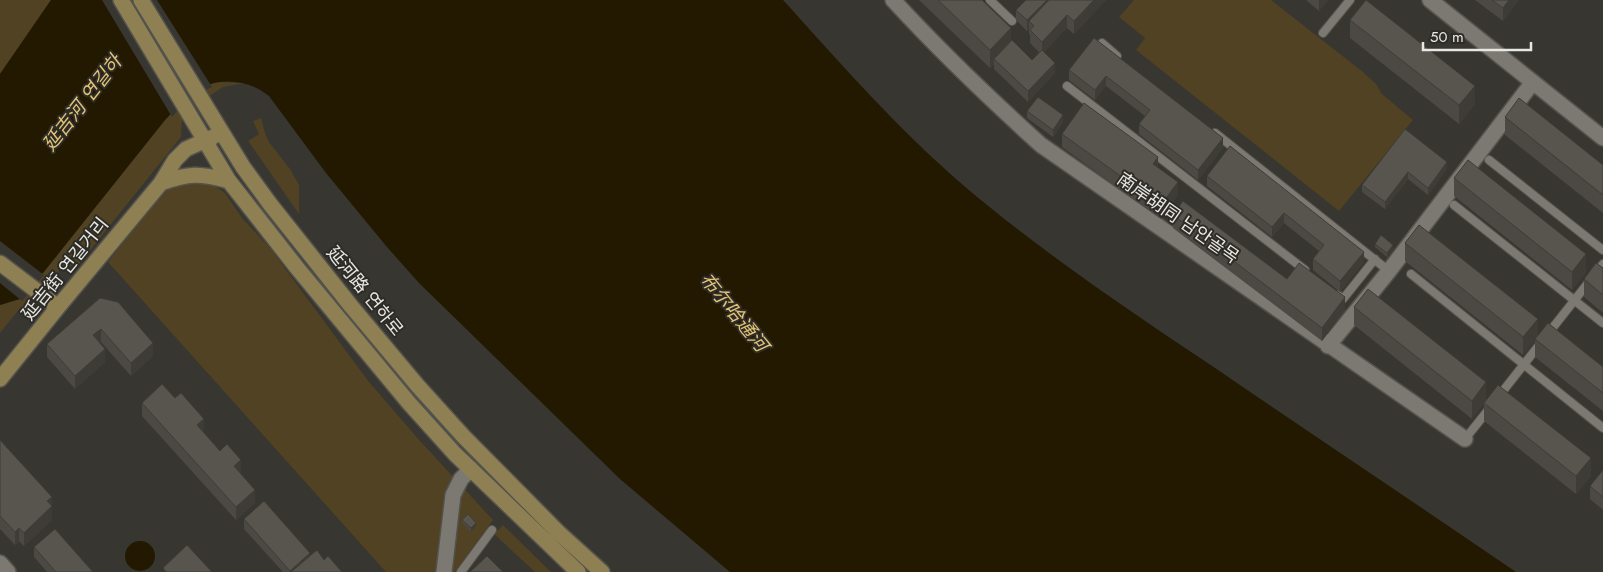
<svg xmlns="http://www.w3.org/2000/svg" width="1603" height="572" font-family="Jost,'Noto Sans SC','Noto Sans KR',sans-serif">
<style>
.green{fill:#504222}
.water{fill:#231800}
.pier{fill:#383630}
.lines{fill:none;stroke-linecap:round;stroke-linejoin:round}
.lane-casing{stroke:#54524d;stroke-width:10}
.street-casing{stroke:#54524d;stroke-width:18}
.secondary-casing{stroke:#54524d;stroke-width:18}
.lane{stroke:#7c7973;stroke-width:8}
.street{stroke:#7c7973;stroke-width:15}
.secondary{stroke:#8e8052;stroke-width:15}
.wall{fill:#4c4944}
.shaded-wall{fill:#3e3c37}
.building{fill:#58554f;stroke:#3e3c37}
.labels{text-anchor:middle;dominant-baseline:central;stroke-width:4;stroke-linejoin:round;paint-order:stroke}
.street-label{font-size:18px;fill:#e8e7e3;stroke:#2e2c26}
.water-label{font-size:19px;font-style:italic;fill:#e3c376;stroke:#2e2c26}
</style>
<rect width="100%" height="100%" fill="#383630"/>
<path class="green" d="M0,0h51l-51,74z
M1134,0h137l92,72 13,12 6,10 31,26 -74,91 -203,-161 9,-12 -26,-21z
M218,82l26,1 -21,4 -35,23 -6,9 -1,18 -106,132 -9,-7 -39,49 -6,-4 -21,26v-28l23,-7 142,-178c19,-20 25,-29 53,-38z
M261,118l4,15 4,9 21,27 9,16v29l-51,-73 11,-7 -6,-13z
M184,180l28,4 13,9 17,25 28,30 99,134 52,60 72,78 -38,52h-69l-278,-310 53,-67 9,-8z
M503,525l48,47h-16l-41,-38z"/>
<path class="water" d="M51,0h732c57,63 116,130 180,185 81,69 170,128 258,187 98,67 197,133 295,200h-786l-110,-93 -201,-196 -32,-36 -61,-74 -57,-77c-23,-19 -60,-20 -83,1 -7,7 -14,16 -21,23l-142,178 -23,7v-231z
M125 556a15 15 0 1 1 30 0a15 15 0 1 1-30 0Z"/>
<path class="pier" d="M102,0h55l55,87 -23,11 -17,19z
M0,241l44,34 -22,26 -22,-18z"/>
<g class="lines">
<g class="lane-casing">
<path id="lane" d="M990,0l22,21
M1323,33l27,-33
M1102,43l15,13
M1067,86l238,184
M1215,133l174,138
M1489,160l114,90
M1454,205l149,118
M1411,274l192,154
M1338,295l5,4 32,-40
M1499,396l104,-132
M1465,439l24,-30
M461,572l31,-42"/>
</g>
<g class="street-casing">
<path id="street" d="M893,0c47,51 97,99 148,145l424,294
M1430,0l173,138
M1328,346l61,-75 144,-189
M0,563l8,9
M444,572l9,-77 8,-16 10,-10"/>
</g>
<g class="secondary-casing">
<path id="secondary" d="M121,0l108,181 69,88 111,134 46,51 123,118
M141,0l102,167 27,37 81,102 66,79 47,52 95,96 43,39
M161,183c28,-10 39,-10 68,-2
M0,263l58,44
M0,379l58,-72 103,-124 14,-23 11,-11 27,-12"/>
</g>
<use href="#lane" class="lane"/>
<use href="#street" class="street"/>
<use href="#secondary" class="secondary"/>
</g>
<path class="wall" d="M919,0h63l29,40 21,20 7,-8 -9,-9v-8l-1,-1v-5l-2,2 -11,-11v-10l10,-10h80l-32,34 -7,-6 -23,24 11,21 -27,29 -34,-33v-5l-4,4z
M1306,0h22l-9,11z
M1475,0h44l-16,21z
M1350,20l125,84 -16,20 -109,-86z
M1094,38l129,110 -25,32 -59,-46v-10l6,-8 -39,-30 -11,14 -26,-20v-10z
M1027,111l36,11 -10,15 -26,-19z
M1505,117l98,48v48l-98,-78z
M1405,129l42,40 -19,26 -20,-16 -23,30 -23,-17v-7z
M1062,134l116,61 -17,24 -99,-72z
M1230,146l134,116 -24,30 -27,-22v-11l6,-8 -35,-28 -12,14 -65,-51v-10z
M1454,178l132,94 -14,18 -118,-94z
M1173,215l114,64 58,31 -23,31 -149,-113z
M1405,243l133,93 65,31v44l-68,-54v-17l-12,15 -118,-94z
M1375,244l18,5 -6,8 -12,-10z
M1603,268v45l-19,-16v-18z
M100,298l53,58 -22,20 -30,-34 -1,1 5,19 -30,27 -28,-32v-13z
M1354,307l132,94 105,75 -15,18 -92,-73v-18l-12,16 -118,-94z
M142,403l62,29 -1,1 17,18 21,22v1l14,29 -19,17 -94,-104z
M0,440l52,66v14l-28,26 -5,-5 -4,4 -15,-16z
M1603,470v40l-13,-11v-13z
M244,519l66,37 14,4 18,12h-59l-39,-43z
M462,520l14,6 -5,6 -9,-9z
M34,547l59,25h-46l-13,-15z"/>
<path class="shaded-wall" d="M1047,0h9l-27,21v8l-2,2v-11z
M1094,0h12l-32,34v-13z
M1319,0h9l-9,11z
M1509,0h10l-16,21v-13z
M1067,15v13l-25,27v-13z
M1011,28v18l-17,13v5l-4,4v-18z
M1055,63v10l-27,29v-11z
M1106,76v10l-11,14v-10z
M1475,86v18l-16,20v-19z
M1063,115v7l-10,15v-7z
M1223,138v10l-25,32v-10z
M1158,157v13l-5,-6z
M1447,162v7l-19,26v-7z
M1408,172v7l-23,30v-7z
M1178,182v13l-17,24v-14z
M1284,213v10l-12,14v-10z
M1393,245v4l-6,8v-4z
M1364,252v10l-24,30v-11z
M1586,254v18l-14,18v-18z
M1345,297v13l-23,31v-13z
M1538,319v18l-15,18v-18z
M101,329v13l-8,6v-13z
M153,343v13l-22,20v-13z
M105,349v13l-30,27v-13z
M1486,382v19l-14,18v-18z
M204,419v13l-7,7v-14z
M1591,458v18l-15,18v-18z
M241,460v13l-7,7v-14z
M255,490v13l-19,17v-13z
M52,497v23l-28,26v-13l23,-32z
M476,523v3l-5,6v-4z
M19,528v13l-4,4v-13z
M310,553v10l-20,9v-1z"/>
<path class="building" d="M938,0h44l29,28 -21,22z
M1026,0h21l-20,20 -11,-10z
M1049,0h45l-20,21 -7,-6 -25,27 -12,-12 4,-4 -5,-5z
M1366,0l109,86 -16,19 -109,-85z
M1492,0h17l-6,8z
M1094,38l129,100 -25,32 -59,-46 11,-14 -44,-34 -11,14 -26,-20z
M1012,40l20,20 10,-10 13,13 -27,28 -34,-32z
M1038,97l25,18 -10,15 -26,-19z
M1519,98l84,67v30l-98,-78z
M1084,103l74,54 -5,7 25,18 -17,23 -99,-71z
M1405,129l42,33 -19,26 -20,-16 -23,30 -23,-17z
M1230,146l134,106 -24,29 -27,-22 11,-14 -40,-32 -12,14 -65,-51z
M1468,160l118,94 -14,18 -118,-94z
M1183,201l104,78 12,-16 46,34 -23,31 -149,-113z
M1419,225l119,94 -15,18 -118,-94z
M1381,235l12,10 -6,8 -12,-9z
M1596,263l7,5v27l-19,-16z
M1368,289l118,93 -14,19 -118,-94z
M100,298l18,4 35,41 -22,20 -30,-34 -8,6 12,14 -30,27 -28,-32z
M1548,323l55,44v26l-68,-54z
M162,384l13,14 6,-5 23,26 -7,6 23,26 7,-7 14,16 -7,6 21,24 -19,17 -94,-104z
M1498,385l93,73 -15,18 -92,-73z
M0,440l52,57 -5,4 5,5 -28,27 -5,-5 -4,4 -15,-16z
M1603,470v27l-13,-11z
M264,501l46,52 -20,18 -46,-52z
M468,514l8,9 -5,5 -9,-8z
M55,529l38,43h-37l-22,-25z
M187,545l25,27h-46l-3,-4z
M317,550l7,10 4,-4 14,16h-51z
M487,556l16,16h-33z"/>
<g class="labels">
<g class="street-label">
<text transform="translate(1178 218) rotate(35)">南岸胡同 남안골목</text>
<text transform="translate(65 269) rotate(-51)">延吉街 연길거리</text>
<text transform="translate(365 291) rotate(51)">延河路 연하로</text>
</g>
<g class="water-label">
<text transform="translate(82 103) rotate(-52)">延吉河 연길하</text>
<text transform="translate(734 312) rotate(51)">布尔哈通河</text>
</g>
</g>
<path d="M1423 42v8h108v-8" fill="none" stroke="#e8e7e3" stroke-width="2.5"/>
<text x="1430" y="42" font-size="15" fill="#e8e7e3" stroke="#2e2c26" stroke-width="4" paint-order="stroke">50 m</text>
</svg>
